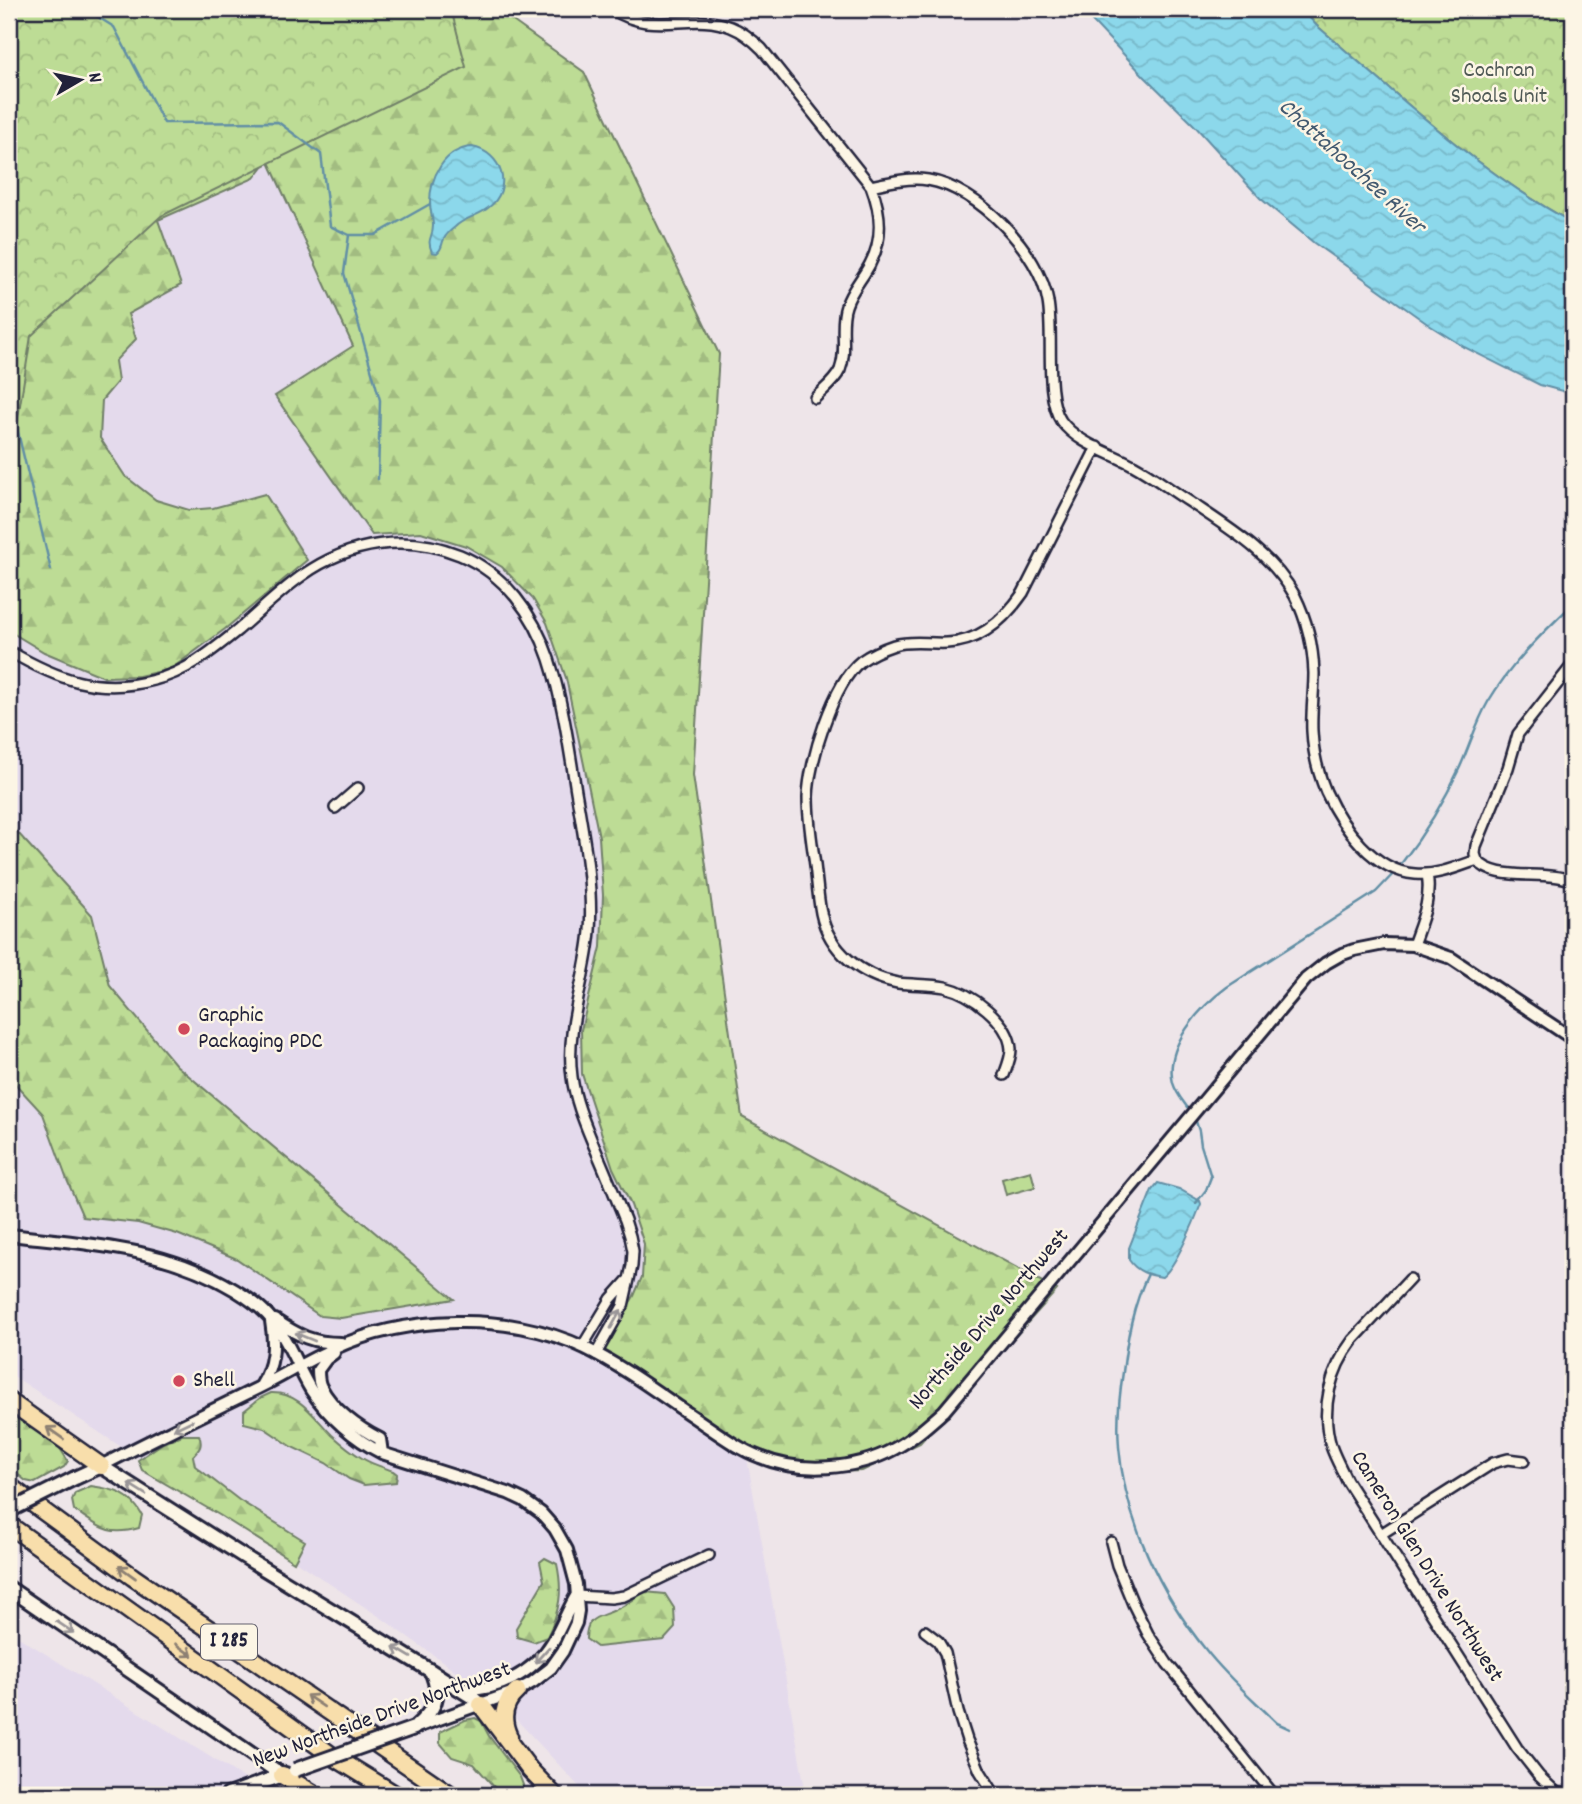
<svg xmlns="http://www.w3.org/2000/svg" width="1582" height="1804" font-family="Dekko,sans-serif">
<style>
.built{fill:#e4daec}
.forest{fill:url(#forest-firs);stroke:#707f68;stroke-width:2}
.park{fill:url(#park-crowns);stroke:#707f68;stroke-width:2}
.pitch{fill:#bddc95;stroke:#707f68;stroke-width:2}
.water{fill:url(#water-waves);stroke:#628fa5;stroke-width:2}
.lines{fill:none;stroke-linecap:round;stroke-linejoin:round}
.stream{stroke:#628fa5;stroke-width:2.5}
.minor-casing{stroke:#22223b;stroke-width:14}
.tertiary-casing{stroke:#22223b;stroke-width:16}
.secondary-casing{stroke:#22223b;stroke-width:18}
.motorway-casing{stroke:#22223b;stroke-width:21}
.minor{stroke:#fcf5e5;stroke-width:9}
.tertiary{stroke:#fcf5e5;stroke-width:10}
.secondary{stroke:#fcf5e5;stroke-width:12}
.motorway{stroke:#f8deab;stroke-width:16}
.secondary-bridge-casing{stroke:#22223b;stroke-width:18;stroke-linecap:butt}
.secondary-bridge{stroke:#fcf5e5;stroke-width:12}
.oneway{stroke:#9a9698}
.oneway2{stroke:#8d8073}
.poi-dot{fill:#d1495b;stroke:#fcf5e5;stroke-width:2.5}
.labels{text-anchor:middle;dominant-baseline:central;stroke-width:5;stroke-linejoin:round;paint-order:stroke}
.shield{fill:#fcf5e5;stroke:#63616e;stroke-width:2}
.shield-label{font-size:21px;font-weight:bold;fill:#22223b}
.park-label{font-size:23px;fill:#505a56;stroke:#fcf5e5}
.poi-label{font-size:23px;fill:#22223b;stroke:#fcf5e5;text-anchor:start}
.street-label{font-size:23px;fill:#22223b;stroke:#fcf5e5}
.water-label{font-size:24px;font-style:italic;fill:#425970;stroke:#fcf5e5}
</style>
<defs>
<pattern id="forest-firs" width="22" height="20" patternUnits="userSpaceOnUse" patternTransform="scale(1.75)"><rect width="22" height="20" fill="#bddc95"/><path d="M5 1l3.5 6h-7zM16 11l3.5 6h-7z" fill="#a2bc81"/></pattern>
<pattern id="park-crowns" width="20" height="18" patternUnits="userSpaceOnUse" patternTransform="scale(1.75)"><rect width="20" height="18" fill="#bddc95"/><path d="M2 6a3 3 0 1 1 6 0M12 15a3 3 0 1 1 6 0" fill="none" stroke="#a2bc81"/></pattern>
<pattern id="water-waves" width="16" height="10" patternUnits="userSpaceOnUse" patternTransform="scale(1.75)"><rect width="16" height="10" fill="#8cd8eb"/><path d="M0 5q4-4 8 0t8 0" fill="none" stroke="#78b9ca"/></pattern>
</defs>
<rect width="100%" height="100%" fill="#eee5e9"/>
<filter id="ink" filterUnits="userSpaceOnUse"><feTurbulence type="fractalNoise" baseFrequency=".0143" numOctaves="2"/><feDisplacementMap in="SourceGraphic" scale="14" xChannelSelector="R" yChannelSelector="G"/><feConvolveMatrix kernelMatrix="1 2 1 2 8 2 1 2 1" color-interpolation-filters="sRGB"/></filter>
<g filter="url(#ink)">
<path class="built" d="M268,160l86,186 -79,50 97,139 49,-3 45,13 36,22 31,32 14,24 19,55 33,159 4,58 -2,52 -20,83 1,44 31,94 18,37 13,39 -2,33 -8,19 112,156 60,343h-219l-86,-92 -121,-86 -371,-244v-296l33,37 25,66 16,37 55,6 39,11 60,25 83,57 21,2 113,-19 -278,-234 -66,-79 -18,-71 -83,-92v-192l35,21 95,24 32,-7 54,-40 82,-69 -42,-66 -52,14 -24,2 -33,-10 -31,-24 -25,-38 2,-38 16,-19 -3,-20 21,-22 -8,-25 30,-94 96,-42z
M9,1631l262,164h-262z"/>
<path class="forest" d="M9,9h487l88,63 135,282 -26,421 49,342 315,173 -137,153 -58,28 -56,2 -60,-21 -68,-39 -78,-62 34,-55 8,-19 2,-33 -13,-39 -18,-37 -31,-94 -1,-44 20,-83 2,-52 -4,-58 -33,-159 -19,-55 -14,-24 -31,-32 -36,-21 -45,-14 -49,3 -97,-139 78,-50 -85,-186 -14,18 -96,42 23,65 -53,29 8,25 -21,22 3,20 -16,19 -2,38 25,38 31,24 33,10 24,-2 52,-14 42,66 -82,69 -54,40 -32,7 -35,1 -60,-25 -35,-21z
M9,823l83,92 18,71 66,79 278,234 -113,19 -21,-2 -83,-57 -60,-25 -39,-11 -55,-6 -16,-37 -24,-66 -34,-37z
M271,1393c28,-1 43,24 61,42 9,8 20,17 30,23 9,6 21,9 31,13l4,3 -1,8 -32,3 -15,-6 -23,-16 -32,-15 -30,-20 -20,-5v-12l16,-13z
M9,1408l47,34 12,19 -4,6 -29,16 -9,-2 -16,-13 -1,-3z
M182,1435h17c4,10 1,14 -6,21l2,10 44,34 66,41 -11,21 -73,-46 -79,-46 -4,-10 25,-17z
M91,1486c23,3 39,7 51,29l-3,13c-32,9 -39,-1 -65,-18l-2,-10 3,-7z
M545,1558l12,6c6,28 3,46 -10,73l-13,5 -17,-5 -1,-9 28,-47 -4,-19z
M645,1592l20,2 9,14 1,20 -11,12 -67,7 -11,-8c0,-23 12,-21 29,-29 11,-4 20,-12 30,-18z
M475,1718l6,3 8,15 31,41 3,8v10h-22l-27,-31 -22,-7 -12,-14v-11l25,-12z"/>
<path class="park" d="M9,9h442l15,58 -305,149 -130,120 -19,119 -3,4z
M1302,9h271v214c-96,-52 -175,-128 -257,-198z"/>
<path class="pitch" d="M1031,1171l4,16 -29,8 -4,-16z"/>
<path class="water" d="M1081,9h221l14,16c82,70 161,146 257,198v171l-33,-9 -76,-38 -35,-22 -115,-82 -54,-45 -66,-73 -50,-49z
M472,147c30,5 42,42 16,61 -10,8 -24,10 -33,19 -4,3 -9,8 -11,12 -3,6 -1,9 -7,14l-5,-1c-6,-14 1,-14 1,-26 0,-8 -3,-15 -3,-23 0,-26 14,-54 42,-56z
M1158,1183l21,6 21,12 1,3c-6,16 -26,64 -39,73 -13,-2 -25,-5 -33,-17v-12l23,-58z"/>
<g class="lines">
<path class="stream" d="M85,9l29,18 50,96 114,-1 43,32 9,72 19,9h26l55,-31
M349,235l-5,38 36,127 -2,79
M9,395l42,175
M1401,864c24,-31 43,-62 59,-97 10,-22 16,-44 28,-65 22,-37 54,-69 85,-98
M1187,1107c-5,-7 -11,-14 -14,-24 -9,-37 27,-76 54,-96l149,-95 19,-20
M1195,1118l4,13 2,14 10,32 -5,13 -10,13
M1148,1274c-15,31 -21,64 -25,98 -4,25 -6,50 -4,75 6,74 41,146 87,203 21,27 47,49 71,73l13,6"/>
<g class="minor-casing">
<path id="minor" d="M612,9c42,28 78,2 119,18 13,5 22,13 31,22l109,137c10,26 13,52 -1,78 -7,14 -19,26 -24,42 -7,20 2,44 -6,64 -5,11 -16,19 -25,28
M871,186c18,-4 38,-9 57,-6 50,8 112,72 120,122 6,32 -4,94 13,119 16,22 48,31 72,44 20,11 38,25 57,37 40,27 81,51 105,94 12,24 18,50 19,77 0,19 -3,39 -2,58 1,21 6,42 14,61 16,35 48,79 89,82 21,2 42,-7 62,-14
M9,651c48,28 89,44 145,29 33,-8 58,-29 84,-50 21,-18 42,-39 65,-55 47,-33 104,-42 157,-20 45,19 74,59 89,104 14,43 20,88 27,132 8,47 17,93 14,140 -4,49 -25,96 -18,146 3,24 13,47 22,69 11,25 21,50 31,74l5,16 3,15 -1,15 -9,40 -27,48
M335,808l23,-20
M1477,860l-2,-6 1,-8 32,-78 10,-34 55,-70
M1477,860c17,23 69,9 96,21
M1413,945c8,-23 19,-46 14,-71
M1004,1075c3,-8 7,-17 7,-26 -2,-28 -40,-56 -66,-62 -15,-3 -31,-2 -47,-4 -37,-7 -69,-32 -77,-70 -3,-16 -4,-32 -6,-48 -3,-22 -7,-45 -7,-68 1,-35 25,-114 53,-136 10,-7 21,-12 33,-16 17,-5 35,-1 53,-2 33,-1 58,-24 76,-50l74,-146
M1410,1279l-57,61c-23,30 -33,69 -22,106 4,12 11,24 16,35l170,267 22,28 20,19
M582,1347l29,-48 16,-18
M1381,1534l112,-71 15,-4 16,2
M1111,1542l6,23 16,39 15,30 19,29 107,132
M576,1596l35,2 13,-2 85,-41
M925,1631l13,10 7,12 13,59 9,28 13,31 15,24"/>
</g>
<g class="tertiary-casing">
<path id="tertiary" d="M9,1235c79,9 155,12 226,55 13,8 27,17 37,30 17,21 25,47 39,70 17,26 43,49 71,63l126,40 15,7 18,13 14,16 12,21 9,34 2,27 -2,12 -13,28 -12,17 -18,14 -16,9 -103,37
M275,1320c24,16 37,23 66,23
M334,1353l-8,6 -8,11c0,5 0,12 3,17 11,22 37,41 59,52l2,14
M261,1386c13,-21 14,-41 10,-65
M101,1466c52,-27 104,-52 157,-78 25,-12 49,-28 75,-39 38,-18 81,-26 123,-27 43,-1 90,7 129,26 41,20 78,49 116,74 19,13 38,27 59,35 41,17 95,13 134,-8 19,-10 34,-24 50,-38l362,-432 20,-16 14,-8 14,-5 30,-6 29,1 38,13 122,81
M459,1689c37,4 75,-16 94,-48 9,-15 14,-30 23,-45"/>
</g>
<g class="secondary-casing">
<path id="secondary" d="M75,1478l26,-12 142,90 188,115 41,26 9,8
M9,1588l273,187
M414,1728c20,-17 29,-31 17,-57
M228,1795l57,-21"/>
</g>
<g class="motorway-casing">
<path id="motorway" d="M9,1401l92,65
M9,1486l124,91 318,218
M9,1525l322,230 65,40
M481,1705l49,65 24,25
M509,1737c-8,-17 -7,-33 8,-46
M282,1775l34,20"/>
</g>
<use href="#minor" class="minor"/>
<use href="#tertiary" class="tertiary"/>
<use href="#secondary" class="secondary"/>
<use href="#motorway" class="motorway"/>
<g class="secondary-bridge-casing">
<path id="secondary-bridge" d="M9,1511l66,-33
M295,1770l119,-42"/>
</g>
<use href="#secondary-bridge" class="secondary-bridge"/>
</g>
<defs><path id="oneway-shaft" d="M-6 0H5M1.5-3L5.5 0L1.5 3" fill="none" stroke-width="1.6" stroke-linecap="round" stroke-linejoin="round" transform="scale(1.75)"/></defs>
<g class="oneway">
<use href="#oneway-shaft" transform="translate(616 1319) rotate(-61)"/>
<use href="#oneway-shaft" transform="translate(305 1337) rotate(-158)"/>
<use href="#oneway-shaft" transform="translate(183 1425) rotate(154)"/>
<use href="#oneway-shaft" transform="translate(137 1489) rotate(-148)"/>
<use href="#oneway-shaft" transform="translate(65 1627) rotate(34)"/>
<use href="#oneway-shaft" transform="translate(402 1652) rotate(-149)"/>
<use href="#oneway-shaft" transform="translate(542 1655) rotate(132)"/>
</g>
<g class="oneway2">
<use href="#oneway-shaft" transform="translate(55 1433) rotate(-145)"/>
<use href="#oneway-shaft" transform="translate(127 1572) rotate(-144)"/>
<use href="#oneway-shaft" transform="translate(184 1650) rotate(36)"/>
<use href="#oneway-shaft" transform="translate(315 1701) rotate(-146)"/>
</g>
</g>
<g class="poi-dot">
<circle cx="184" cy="1029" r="7"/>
<circle cx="179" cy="1381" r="7"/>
</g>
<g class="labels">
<rect class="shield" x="201" y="1624.5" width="56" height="35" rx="5"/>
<g class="shield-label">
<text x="229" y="1642">I 285</text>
</g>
<g class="park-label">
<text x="1499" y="71">Cochran<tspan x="1499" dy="26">Shoals Unit</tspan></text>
</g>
<g class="poi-label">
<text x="198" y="1016">Graphic<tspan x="198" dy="26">Packaging PDC</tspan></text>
<text x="193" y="1381">Shell</text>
</g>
<g class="street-label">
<text transform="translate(990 1320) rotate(-49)">Northside Drive Northwest</text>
<text transform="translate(1426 1567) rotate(58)">Cameron Glen Drive Northwest</text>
<text transform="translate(382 1716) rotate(-20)">New Northside Drive Northwest</text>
</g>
<g class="water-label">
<text transform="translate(1351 167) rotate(42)">Chattahoochee River</text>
</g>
</g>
<rect width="1582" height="1804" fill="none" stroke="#fcf5e5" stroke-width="35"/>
<rect x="18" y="18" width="1547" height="1769" fill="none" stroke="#22223b" stroke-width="2.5" filter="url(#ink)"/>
<g transform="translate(80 80) rotate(81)" stroke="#fcf5e5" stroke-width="5" paint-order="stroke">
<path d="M0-5L12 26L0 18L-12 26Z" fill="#22223b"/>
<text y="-10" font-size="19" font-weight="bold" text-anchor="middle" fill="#22223b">N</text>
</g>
</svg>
